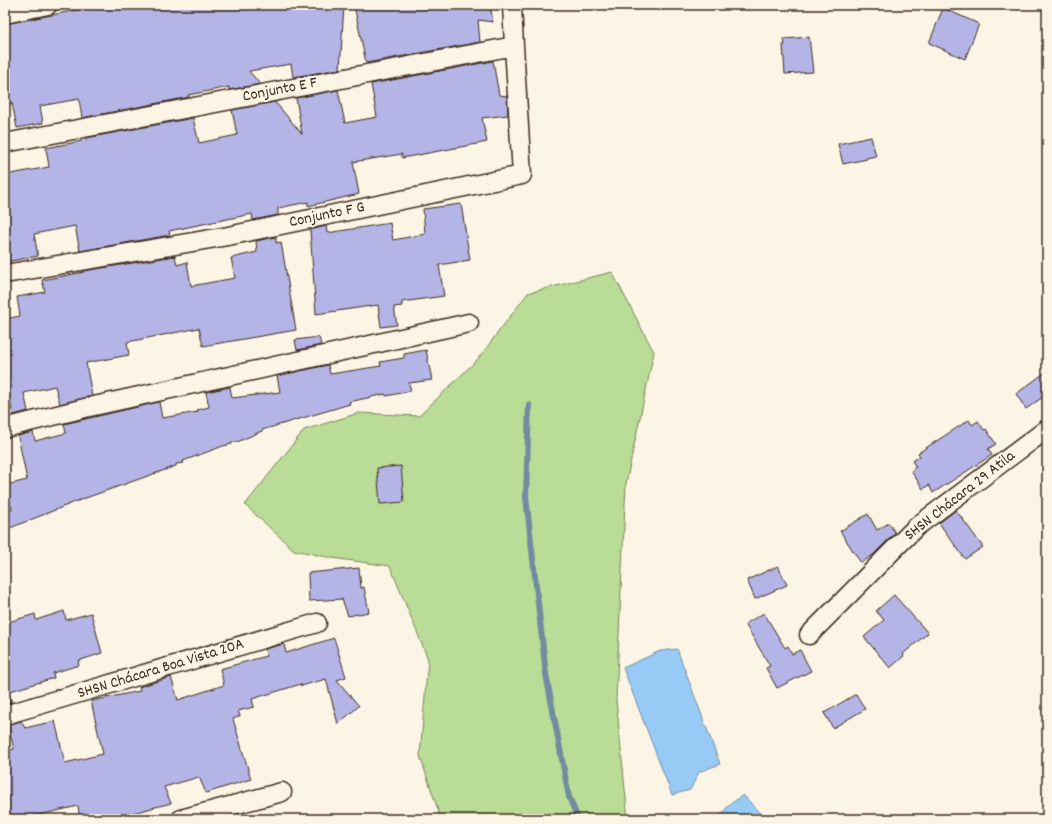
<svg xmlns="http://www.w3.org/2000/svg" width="1052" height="824" font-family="Dekko,sans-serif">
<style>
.green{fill:#b9dc96;stroke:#7a835a}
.water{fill:#97cbf5;stroke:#728b9f}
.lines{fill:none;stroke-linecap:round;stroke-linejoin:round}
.stream{stroke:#728b9f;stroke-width:6}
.building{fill:#b4b5e6;stroke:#3b2a1e}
.minor-casing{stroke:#3b2a1e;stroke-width:21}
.minor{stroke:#fcf5e5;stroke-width:18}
.labels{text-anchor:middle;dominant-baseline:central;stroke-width:4;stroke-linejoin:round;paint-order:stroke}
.street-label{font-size:16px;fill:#3b2a1e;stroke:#fcf5e5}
</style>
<rect width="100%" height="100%" fill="#fcf5e5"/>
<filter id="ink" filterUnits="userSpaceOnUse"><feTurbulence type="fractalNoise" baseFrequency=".025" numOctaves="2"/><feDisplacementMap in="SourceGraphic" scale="8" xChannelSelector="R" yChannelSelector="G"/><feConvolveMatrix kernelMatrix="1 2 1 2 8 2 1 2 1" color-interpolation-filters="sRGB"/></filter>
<g filter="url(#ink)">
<path class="green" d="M612,272l42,80 -28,131 -10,216 12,120h-187l-21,-63 8,-97 -38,-93 -58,-8 -38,-8 -49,-45 59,-75 55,-17 60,3 58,-56 51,-67z"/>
<path class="water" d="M677,649l43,115 -21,8 -9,18 -18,5 -49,-127 37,-17z
M743,795l23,24h-49l12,-14z"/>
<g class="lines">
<path class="stream" d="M529,405l-3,92 20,177 23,123 9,22"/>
</g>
<path class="building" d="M103,5h241l-4,64 -47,8 -2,-13 -42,7 11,13 -31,6v-3l-41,8 1,2 -107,21 -3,-19 -39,7 3,17 -26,5 -5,-25 -7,2v-81z
M354,5h136l3,17 -15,-2 2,22 -114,21z
M943,8l36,16 -14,35 -36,-16z
M809,37l4,35 -28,2 -2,-29h2l-1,-6z
M493,61l6,34 8,1 1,19 -26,3 5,24 -85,16v-4l-49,8 6,32 -51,12v-4l-30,6v7l-25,5 -1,-6 -83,17 1,4 -90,16 -5,-25 -41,8 4,22 -33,6v-87l44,-8 -3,-19 40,-8v-2l107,-20 6,25 38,-8 -5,-25 43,-8 27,32 -6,-36 42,-8 7,33 32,-6 -6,-33z
M871,137l5,19 -10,2 1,1 -24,5 -5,-20z
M461,204l9,56 -31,5 5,31 -42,6v4l-8,1 3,18 -16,2 -3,-22 -62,9 -6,-84 16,-4 1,7 63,-10 3,17 32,-6 -2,-25z
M276,237v6l5,-1 15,88 -93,16 -4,-18 -72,14 2,13 -43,8 6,33 -32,8 -5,-18 -31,7 4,18 -15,4 -8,-38v-58l15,-3 -3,-19 28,-5 -3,-12 42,-8v-1l91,-15 2,9 10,-3 4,24 44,-8 -4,-20 26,-6 -1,-11z
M319,337l2,8 -24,5 -2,-10z
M426,350l6,30 -23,3 2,8 -25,5 -1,-2 -36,8 1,2 -88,26v1l-25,11h-5v2l-9,2 -40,15 1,2 -8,1v2l-96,34 -75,30v-19l7,-1 -6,-25 21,-5 -9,-44 15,-4 2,9 31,-8 -2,-9 95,-22 3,16 36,-6 -1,-2 12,-3 -3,-15 24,-5 2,11 48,-6 -3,-16 51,-11 2,9 51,-8 -1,-4 24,-4v-4z
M1047,371v23l-21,15 -10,-15z
M969,420l3,5 6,-4 6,9 2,-1 10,15 -8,5 4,6 -59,38 -4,-8 -6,4 -12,-18 5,-4 -4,-6 8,-5 -2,-3z
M401,466l3,36 -24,2 -3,-36z
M956,510l27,37 -18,12 -26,-36z
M868,514l9,16 12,-7 6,10 -22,22 -12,8 -21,-32z
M778,566l9,19 -32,14 -8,-19z
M359,568l2,20 3,-1 5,25 -21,4 -6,-17 -33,2 -1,-28z
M894,595l34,38 -25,21 1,2 -14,12 -26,-31 20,-17 -8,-9z
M64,611l2,9 25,-7 11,40 -24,8 1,4 -26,8 1,5 -47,14 5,10 -7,2v-81l30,-9 1,6z
M764,613l21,35 3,-2 4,8 8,-4 11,21 -34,17 -11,-20 4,-2 -25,-42z
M334,638l12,39 -9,3 22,26 -21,18 -12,-45 -25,7v-2l-49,15 2,8 -16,4 2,5 -7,3 18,60 -45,14 -7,-16 -35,10 7,16 -38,10 -14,6h-39l-2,-13 -48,11 1,2h-26v-68l9,-2 -6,-24 13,-4 4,7 30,-7 10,42 38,-9 -12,-53 49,-10 -1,-4 32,-10 7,23 46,-15 -4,-16 46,-13 -1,-7 19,-5 2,9z
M856,694l9,15 -32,19 -9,-15z"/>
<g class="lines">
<g class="minor-casing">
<path id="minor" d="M5,14l43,-9
M5,143l509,-97 -2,-41
M5,274l223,-38 294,-61 -8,-129
M5,428l80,-20 384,-85
M809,635l107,-108 131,-98
M5,715l312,-92
M181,819l101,-27"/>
</g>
<use href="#minor" class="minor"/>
</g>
</g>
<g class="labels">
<g class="street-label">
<text transform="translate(280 90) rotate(-11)">Conjunto E F</text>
<text transform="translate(327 215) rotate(-12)">Conjunto F G</text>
<text transform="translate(960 496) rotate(-38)">SHSN Chácara 29 Atila</text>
<text transform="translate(161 669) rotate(-17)">SHSN Chácara Boa Vista 20A</text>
</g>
</g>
<rect width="1052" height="824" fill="none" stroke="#fcf5e5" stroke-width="20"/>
<rect x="10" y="10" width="1032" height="804" fill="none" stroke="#3b2a1e" stroke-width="1.5" filter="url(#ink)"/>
</svg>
